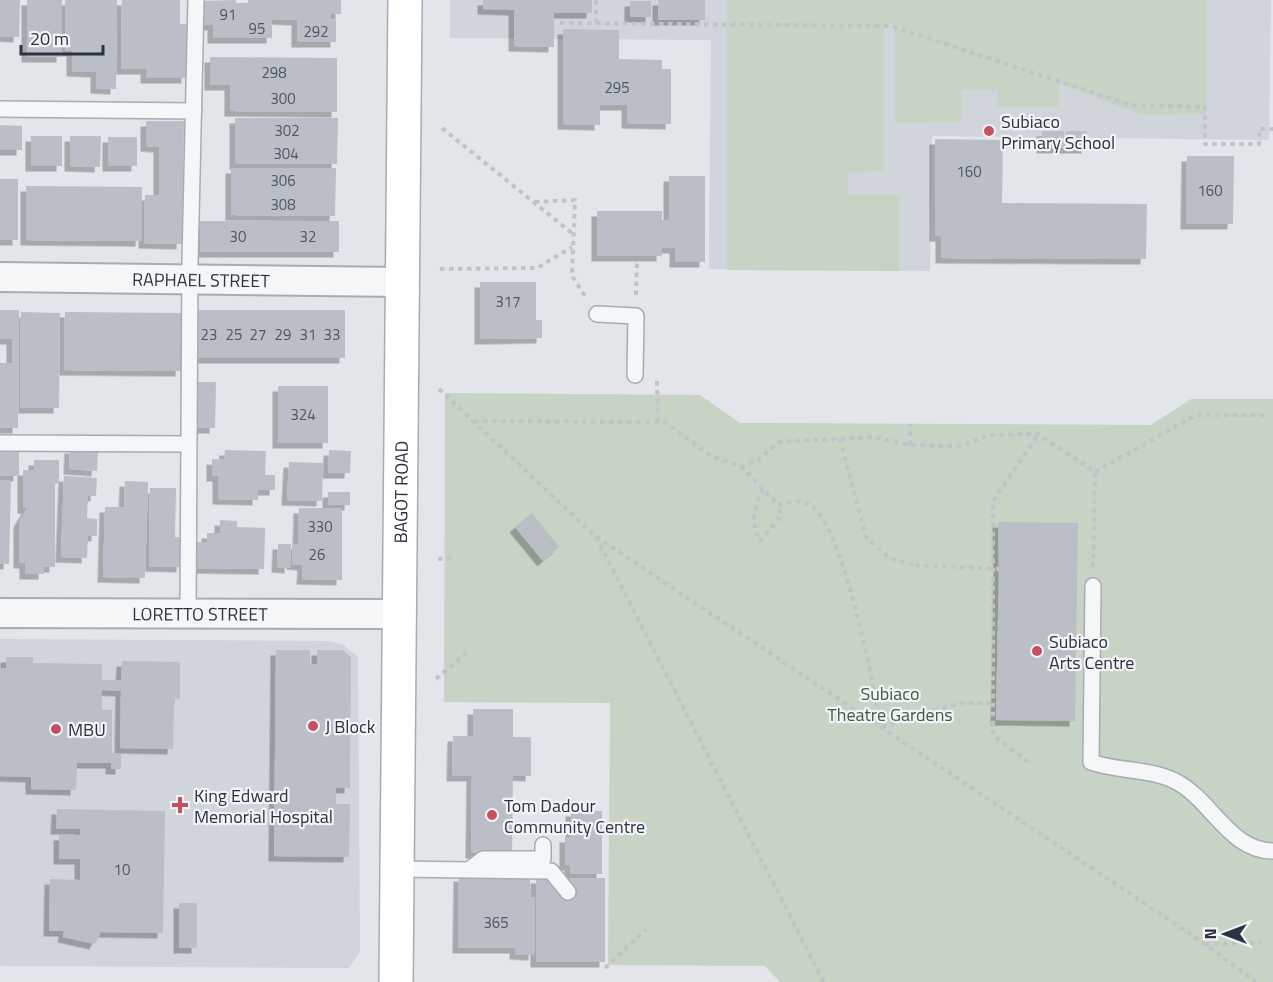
<svg xmlns="http://www.w3.org/2000/svg" width="1273" height="982" font-family="'Titillium Web',sans-serif">
<style>
.built{fill:#d0d4db}
.green{fill:#c7d3c4}
.building{fill:#babec6;filter:url(#shadow)}
.lines{fill:none;stroke-linecap:round;stroke-linejoin:round}
.service-casing{stroke:#a7acb3;stroke-width:18}
.minor-casing{stroke:#a7acb3;stroke-width:32}
.secondary-casing{stroke:#a7acb3;stroke-width:36}
.path{stroke:#c0c3c8;stroke-width:4;stroke-dasharray:4.5 4.5;stroke-linecap:butt}
.service{stroke:#f5f6f8;stroke-width:15}
.minor{stroke:#f5f6f8;stroke-width:28}
.secondary{stroke:#fff;stroke-width:33}
.path-bridge{stroke:#c0c3c8;stroke-width:4;stroke-dasharray:4.5 4.5;stroke-linecap:butt}
.poi-dot{fill:#c45160;stroke:#f2f4f7;stroke-width:2}
.labels{text-anchor:middle;dominant-baseline:central;stroke-width:4.5;stroke-linejoin:round;paint-order:stroke}
.number-label{font-size:15px;fill:#4f5662}
.poi-label{font-size:18px;fill:#2b3340;stroke:#f2f4f7;text-anchor:start}
.street-label{font-size:18px;fill:#2b3340;stroke:#f2f4f7}
.park-label{font-size:18px;fill:#3f5b3a;stroke:#f2f4f7}
</style>
<defs>
<filter id="shadow"><feDropShadow dx="-5.5" dy="5.5" stdDeviation="0" flood-color="#0004"/></filter>
</defs>
<rect width="100%" height="100%" fill="#e2e5e9"/>
<path class="built" d="M450,0h821l-2,140 -337,-4 -2,135 -221,-2 2,-229 -261,-2z
M0,639l328,2 16,4 14,12 2,295 -11,16 -349,-2z"/>
<path class="green" d="M727,0h479v114l-65,1 -82,-32 -1,24h-61v-17h-35v32l-67,1v-99h-11v146l-36,3 -1,22h52v76l-172,-1z
M445,393l255,2 40,28 411,2 40,-26h82v583h-493l-15,-16 -157,-1 2,-262 -166,-1z"/>
<path class="building" d="M0,0h20l-1,37 -19,-1z
M27,0h35v57h-35z
M65,0h52l-1,89 -20,-1v-16l-24,-1v-20h-7z
M122,0h58v24h7v54h-41v-9h-25z
M236,0v3h12v-3h93v14h-10v6h5v22h-39v-22l-25,-1v19h-59v-13h-13v-24z
M483,0h109v13h-38v34l-40,-1v-36l-31,-1z
M658,0h47v20h-47z
M630,1h21v16h-21z
M563,29l56,1v29l43,1v9h9v55l-44,-1v-18h-27v20l-37,-1z
M210,57l127,1v54l-107,-1v-26h-20z
M235,118h103l-1,46h-102z
M146,121h38l-2,123 -38,-1 1,-48h14v-48l-13,-1z
M0,125l22,1v24h-22z
M1042,131h22v17h-22z
M1066,131h21v17h-22z
M31,136h31v30h-31z
M70,136h31l-1,31 -30,-1z
M108,137h29v29h-29z
M935,139l68,1 -1,63 145,1 -1,55 -205,-1v-22h-6z
M1187,156h47l-1,68h-47z
M231,168h105l-1,48 -104,-1z
M669,176h36v86h-30v-14h-13v8h-65v-45h65v9h7z
M0,179h18v61h-18z
M26,186l116,1 -1,54 -115,-1z
M200,221h139v31h-139z
M480,282h56v38h6v18l-62,1z
M0,310h19l-1,118h-18v-65h12v-24h-12z
M197,310h148v48h-148z
M21,312l39,1 -1,95h-39z
M65,312l117,1 -1,58 -117,-1z
M197,382h19l-1,46h-20z
M278,386h50v57h-50z
M70,448l28,1 -1,22 -28,-2z
M0,449h19v27h-19z
M225,450l41,1 -1,24h10v15h-17v10l-40,-1v-23h-6v-17l12,1z
M329,450l22,1 -1,22h-22z
M34,460h25v23l-4,1v83h-11v7h-19v-11h-6v-41l8,-14h-4v-38h11z
M289,462l34,1 -1,38 -35,-1z
M64,476l33,2 -1,18h-8l-1,22 10,1v17h-9l-1,22 -26,-1z
M0,480l11,1 -2,83h-9z
M125,481l23,1 -3,96 -42,-1 2,-70h19z
M150,488h26l-1,49h8l-1,30 -33,-1z
M328,492h22v13h-22z
M299,508h43v72l-40,-1 1,-14 -11,-1v-20h6z
M532,513l27,34 -16,14 -28,-34z
M220,520l17,1v6l28,1 -1,41 -68,-1v-26h11v-9h13z
M998,522l80,1 -3,198 -79,-1 3,-151z
M278,544h13l-1,24 -13,-1z
M276,650h34v14h7v-14h26l8,7 -1,131h-14v16h14l-1,53 -75,-1z
M6,657h27v6l69,1v16h19l1,-19 58,1v37l-6,-1 -1,51 -53,-1 1,-57 -19,-1v20h10v43h9v16h-10v-6h-34l-1,27 -45,-1v-12l-31,-1v-108h6z
M473,709h40v28h18v39l-18,-1 -1,78h-41l1,-77h-20l1,-40h20z
M57,809l108,2 -2,122 -62,-1 -6,12 -32,-7 1,-6h-15l1,-52 30,1v-21h-21v-24h21v-6h-24z
M571,811h31v63h-32v-9h-5v-28h6z
M459,876l71,1v20h5l-1,58 -19,-1v-6h-57z
M536,878h69v84h-69z
M179,903h18v45h-18z"/>
<g class="lines">
<g class="service-casing">
<path id="service" d="M0,109l194,2
M597,314l39,2 -1,59
M0,443l189,1
M1093,586l-2,176c28,10 60,6 86,20 35,19 53,69 96,69
M188,613l2,-351 6,-262
M396,869l155,2 17,21
M469,870l14,-11h60v-14"/>
</g>
<g class="minor-casing">
<g id="minor">
<path id="s1" d="M0,277l401,5"/>
<path id="s2" d="M0,613l399,1"/>
</g>
</g>
<g class="secondary-casing">
<g id="secondary">
<path id="s3" d="M396,982l9,-982"/>
</g>
</g>
<path class="path" d="M560,23l331,3 240,79 74,2v37h54v-15h14
M596,23v-23
M442,128l131,106
M535,202l40,-2 -3,76 15,23
M440,269l97,-1 35,-21
M636,295l1,-33
M657,381l1,41
M439,389l156,147 610,408 51,38
M474,421l191,1 46,34 30,10 17,-6 21,-18 94,-5 37,8 51,1 28,-11 49,-1 57,38
M840,439l26,98 23,21 26,7
M910,445v-21
M741,466l37,39c12,-3 24,-7 35,2 33,29 59,174 68,220l79,-24h33
M1095,472l101,-57h73
M763,489c-10,20 -12,32 -3,52l21,-25 -3,-11
M596,537l228,445
M438,559l17,-1
M1093,567l2,-95
M436,679l34,-29
M1028,762l-35,-27v-234l45,-66
M1205,944l57,-1
M605,968l41,-39"/>
<use href="#service" class="service"/>
<use href="#minor" class="minor"/>
<use href="#secondary" class="secondary"/>
<path class="path-bridge" d="M915,565l84,4"/>
</g>
<g class="poi-dot">
<circle cx="989" cy="131" r="6"/>
<circle cx="1037" cy="651" r="6"/>
<circle cx="313" cy="726" r="6"/>
<circle cx="56" cy="729" r="6"/>
<path d="M177 796h6v6h6v6h-6v6h-6v-6h-6v-6h6z"/>
<circle cx="492" cy="815" r="6"/>
</g>
<g class="labels">
<g class="number-label">
<text x="228" y="14">91</text>
<text x="257" y="28">95</text>
<text x="316" y="31">292</text>
<text x="274" y="72">298</text>
<text x="617" y="87">295</text>
<text x="283" y="98">300</text>
<text x="287" y="130">302</text>
<text x="286" y="153">304</text>
<text x="969" y="171">160</text>
<text x="283" y="180">306</text>
<text x="1210" y="190">160</text>
<text x="283" y="204">308</text>
<text x="238" y="236">30</text>
<text x="308" y="236">32</text>
<text x="508" y="301">317</text>
<text x="209" y="334">23</text>
<text x="234" y="334">25</text>
<text x="258" y="334">27</text>
<text x="283" y="334">29</text>
<text x="308" y="334">31</text>
<text x="332" y="334">33</text>
<text x="303" y="414">324</text>
<text x="320" y="526">330</text>
<text x="317" y="554">26</text>
<text x="122" y="869">10</text>
<text x="496" y="922">365</text>
</g>
<g class="poi-label">
<text x="1001" y="121">Subiaco<tspan x="1001" dy="21">Primary School</tspan></text>
<text x="1049" y="641">Subiaco<tspan x="1049" dy="21">Arts Centre</tspan></text>
<text x="325" y="726">J Block</text>
<text x="68" y="729">MBU</text>
<text x="194" y="795">King Edward<tspan x="194" dy="21">Memorial Hospital</tspan></text>
<text x="504" y="805">Tom Dadour<tspan x="504" dy="21">Community Centre</tspan></text>
</g>
<g class="street-label">
<text stroke="none"><textPath href="#s1" startOffset="201">RAPHAEL STREET</textPath></text>
<text stroke="none"><textPath href="#s3" startOffset="490">BAGOT ROAD</textPath></text>
<text stroke="none"><textPath href="#s2" startOffset="200">LORETTO STREET</textPath></text>
</g>
<g class="park-label">
<text x="890" y="693">Subiaco<tspan x="890" dy="21">Theatre Gardens</tspan></text>
</g>
</g>
<g transform="translate(1225 934) rotate(270)" stroke="#f2f4f7" stroke-width="4.5" paint-order="stroke">
<path d="M0-4.5L10 22L0 15L-10 22Z" fill="#2b3340"/>
<text y="-9" font-size="16" font-weight="bold" text-anchor="middle" fill="#2b3340">N</text>
</g>
<path d="M21 45v9h82v-9" fill="none" stroke="#2b3340" stroke-width="3"/>
<text x="30" y="45" font-size="18" fill="#2b3340" stroke="#f2f4f7" stroke-width="4.5" paint-order="stroke">20 m</text>
</svg>
